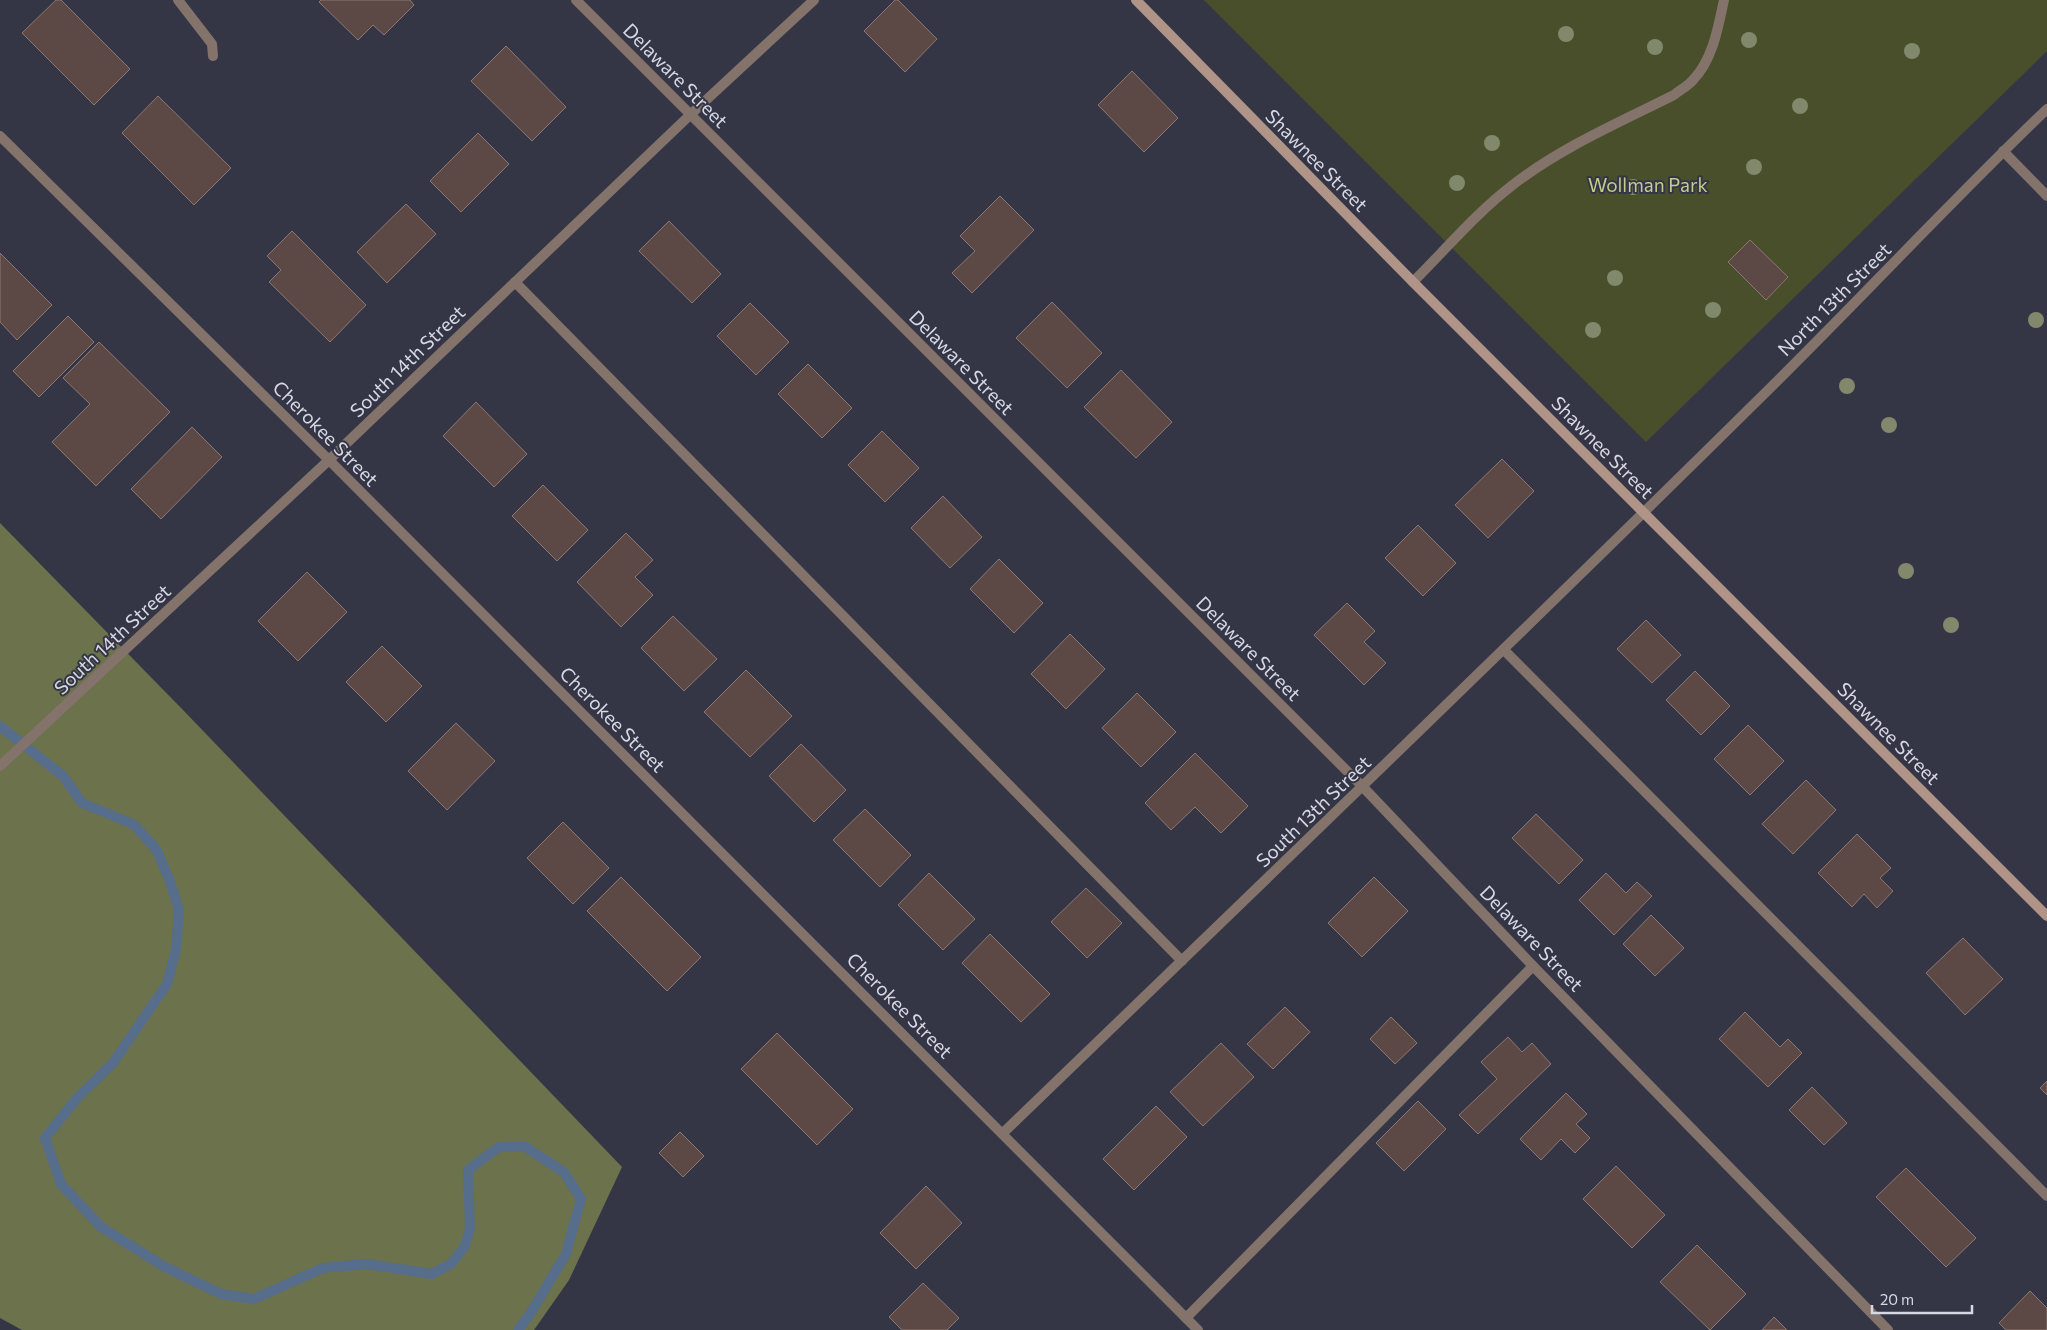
<svg xmlns="http://www.w3.org/2000/svg" width="2047" height="1330" font-family="Commissioner,sans-serif">
<style>
.green{fill:#4a4f2b}
.forest{fill:#6c724c}
.lines{fill:none;stroke-linecap:round;stroke-linejoin:round}
.stream{stroke:#566d8c;stroke-width:10}
.building{fill:#5c4844;stroke:#8d7773}
.lane{stroke:#84736b;stroke-width:10}
.street{stroke:#84736b;stroke-width:10}
.secondary{stroke:#af9487;stroke-width:10}
.tree{fill:#82886c}
.labels{text-anchor:middle;dominant-baseline:central;stroke-width:4;stroke-linejoin:round;paint-order:stroke}
.street-label{font-size:19px;fill:#d7d8e3;stroke:#343646}
.park-label{font-size:19px;fill:#c2cc8b;stroke:#343646}
</style>
<rect width="100%" height="100%" fill="#343646"/>
<path class="green" d="M1204,0h843v51l-401,391z"/>
<path class="forest" d="M0,523l184,188 438,456 -53,113 -35,50h-512l-22,-12z"/>
<g class="lines">
<path class="stream" d="M0,726l63,50 19,27 51,21 23,25 14,32 9,29 -3,40 -9,34 -54,79 -35,34 -33,41 16,46 40,43 64,40 56,27 33,5 69,-31 44,-4 65,10 19,-10 14,-18 5,-18 -2,-58 31,-23 25,-1 40,26 17,27 -15,55 -36,60 -12,16"/>
</g>
<path class="building" d="M56,0h5l69,69 -36,36 -72,-72z
M321,0h89l4,5 -30,30 -11,-10 -15,15 -39,-38z
M895,0h3l39,39 -32,33 -41,-41z
M506,46l60,61 -34,34 -61,-60z
M1132,71l46,47 -34,34 -46,-47z
M158,96l73,72 -37,37 -72,-72z
M478,133l31,31 -48,48 -31,-31z
M1000,196l34,34 -62,63 -20,-20 23,-22 -15,-15z
M406,204l30,30 -49,49 -30,-31z
M669,221l52,53 -29,29 -53,-52z
M292,231l74,74 -36,37 -61,-60 12,-12 -14,-14z
M1750,240l38,37 -22,23 -38,-38z
M0,253l52,52 -35,35 -17,-18z
M1052,302l50,51 -35,35 -51,-50z
M750,303l39,39 -33,33 -39,-39z
M68,316l26,26 -55,55 -26,-26z
M99,342l71,70 -74,74 -44,-44 38,-38 -27,-26z
M808,364l44,44 -30,30 -44,-44z
M1121,370l51,52 -36,36 -52,-51z
M476,402l51,52 -33,33 -51,-51z
M192,427l30,30 -61,62 -30,-30z
M882,431l37,37 -34,34 -37,-37z
M1502,459l32,32 -46,47 -33,-33z
M543,485l45,45 -31,31 -45,-45z
M943,496l39,41 -32,31 -39,-40z
M1418,525l38,38 -33,33 -38,-38z
M626,533l27,27 -18,17 18,18 -32,32 -44,-45z
M999,559l44,44 -29,30 -44,-44z
M307,572l40,40 -49,49 -40,-40z
M1347,603l28,28 -11,11 22,21 -22,22 -50,-50z
M673,616l44,43 -33,32 -43,-43z
M1646,620l35,35 -29,28 -35,-34z
M1070,634l35,35 -39,40 -35,-35z
M382,646l40,40 -36,36 -40,-40z
M746,670l46,46 -42,41 -46,-45z
M1695,671l35,35 -29,29 -35,-35z
M1137,693l39,39 -35,35 -39,-39z
M456,723l39,38 -48,49 -39,-39z
M1748,725l36,36 -34,34 -36,-36z
M801,744l45,46 -32,32 -45,-46z
M1195,753l53,53 -27,27 -26,-26 -24,23 -26,-27z
M1806,780l30,30 -43,44 -31,-30z
M865,809l46,46 -31,32 -47,-47z
M1536,814l47,46 -24,24 -47,-46z
M563,822l46,46 -36,36 -46,-46z
M1857,834l34,34 -11,10 13,13 -16,17 -13,-14 -12,13 -34,-34z
M929,873l46,46 -32,31 -45,-45z
M1606,873l20,20 11,-11 15,14 -38,39 -35,-35z
M621,877l80,80 -34,34 -80,-80z
M1374,877l34,34 -46,46 -34,-34z
M1086,888l36,35 -35,35 -36,-36z
M1651,915l33,33 -29,28 -32,-32z
M990,934l60,60 -29,28 -59,-59z
M1963,938l40,41 -38,36 -39,-42z
M1285,1007l25,25 -37,37 -26,-25z
M1745,1012l35,35 8,-8 14,14 -34,34 -49,-48z
M1391,1017l26,26 -22,21 -25,-25z
M777,1033l76,76 -36,36 -76,-76z
M1508,1037l14,15 10,-9 19,21 -73,70 -19,-19 38,-36 -16,-17z
M1221,1043l33,34 -51,49 -33,-34z
M2047,1081v14l-7,-7z
M1812,1087l35,36 -23,22 -35,-35z
M1566,1093l21,21 -11,10 14,14 -15,15 -14,-14 -20,21 -21,-21z
M1418,1101l28,28 -42,42 -28,-28z
M1156,1106l31,31 -53,53 -31,-31z
M680,1132l24,24 -21,21 -24,-24z
M1616,1166l49,49 -33,33 -49,-49z
M1906,1168l70,70 -30,29 -70,-70z
M926,1186l36,37 -46,46 -36,-36z
M1697,1245l49,49 -36,36 -50,-48z
M923,1283l36,35 -12,12h-45l-13,-13z
M2030,1291l17,17v22h-41l-7,-7z
M1774,1317l13,13h-25z"/>
<g class="lines">
<path class="lane" d="M178,0l34,44 1,12
M515,282l667,679
M1413,282c33,-33 64,-70 101,-98 48,-37 106,-62 160,-89 6,-5 14,-9 19,-15 20,-21 25,-52 31,-80
M1504,650l543,546
M1186,1318l347,-352"/>
<path class="street" d="M576,0l787,787 170,179 355,364
M0,136l329,324 869,870
M2003,151l44,45
M0,766l329,-306 361,-345 124,-115
M1003,1133c252,-243 505,-486 754,-732 98,-96 191,-197 290,-292"/>
<path class="secondary" d="M1136,0l277,282 634,634"/>
</g>
<g class="tree">
<circle cx="1566" cy="34" r="8"/>
<circle cx="1749" cy="40" r="8"/>
<circle cx="1655" cy="47" r="8"/>
<circle cx="1912" cy="51" r="8"/>
<circle cx="1800" cy="106" r="8"/>
<circle cx="1492" cy="143" r="8"/>
<circle cx="1754" cy="167" r="8"/>
<circle cx="1457" cy="183" r="8"/>
<circle cx="1633" cy="187" r="8"/>
<circle cx="1615" cy="278" r="8"/>
<circle cx="1713" cy="310" r="8"/>
<circle cx="2036" cy="320" r="8"/>
<circle cx="1593" cy="330" r="8"/>
<circle cx="1847" cy="386" r="8"/>
<circle cx="1889" cy="425" r="8"/>
<circle cx="1906" cy="571" r="8"/>
<circle cx="1951" cy="625" r="8"/>
</g>
<g class="labels">
<g class="street-label">
<text transform="translate(676 75) rotate(45)">Delaware Street</text>
<text transform="translate(1317 160) rotate(45)">Shawnee Street</text>
<text transform="translate(1834 299) rotate(-45)">North 13th Street</text>
<text transform="translate(407 361) rotate(-44)">South 14th Street</text>
<text transform="translate(962 362) rotate(45)">Delaware Street</text>
<text transform="translate(326 433) rotate(45)">Cherokee Street</text>
<text transform="translate(1603 447) rotate(45)">Shawnee Street</text>
<text transform="translate(112 639) rotate(-43)">South 14th Street</text>
<text transform="translate(1249 648) rotate(45)">Delaware Street</text>
<text transform="translate(613 719) rotate(45)">Cherokee Street</text>
<text transform="translate(1889 733) rotate(45)">Shawnee Street</text>
<text transform="translate(1313 811) rotate(-44)">South 13th Street</text>
<text transform="translate(1532 938) rotate(46)">Delaware Street</text>
<text transform="translate(900 1005) rotate(45)">Cherokee Street</text>
</g>
<g class="park-label">
<text x="1648" y="184">Wollman Park</text>
</g>
</g>
<path d="M1872 1305v8h100v-8" fill="none" stroke="#d7d8e3" stroke-width="2.5"/>
<text x="1880" y="1305" font-size="15" fill="#d7d8e3" stroke="#343646" stroke-width="4" paint-order="stroke">20 m</text>
</svg>
